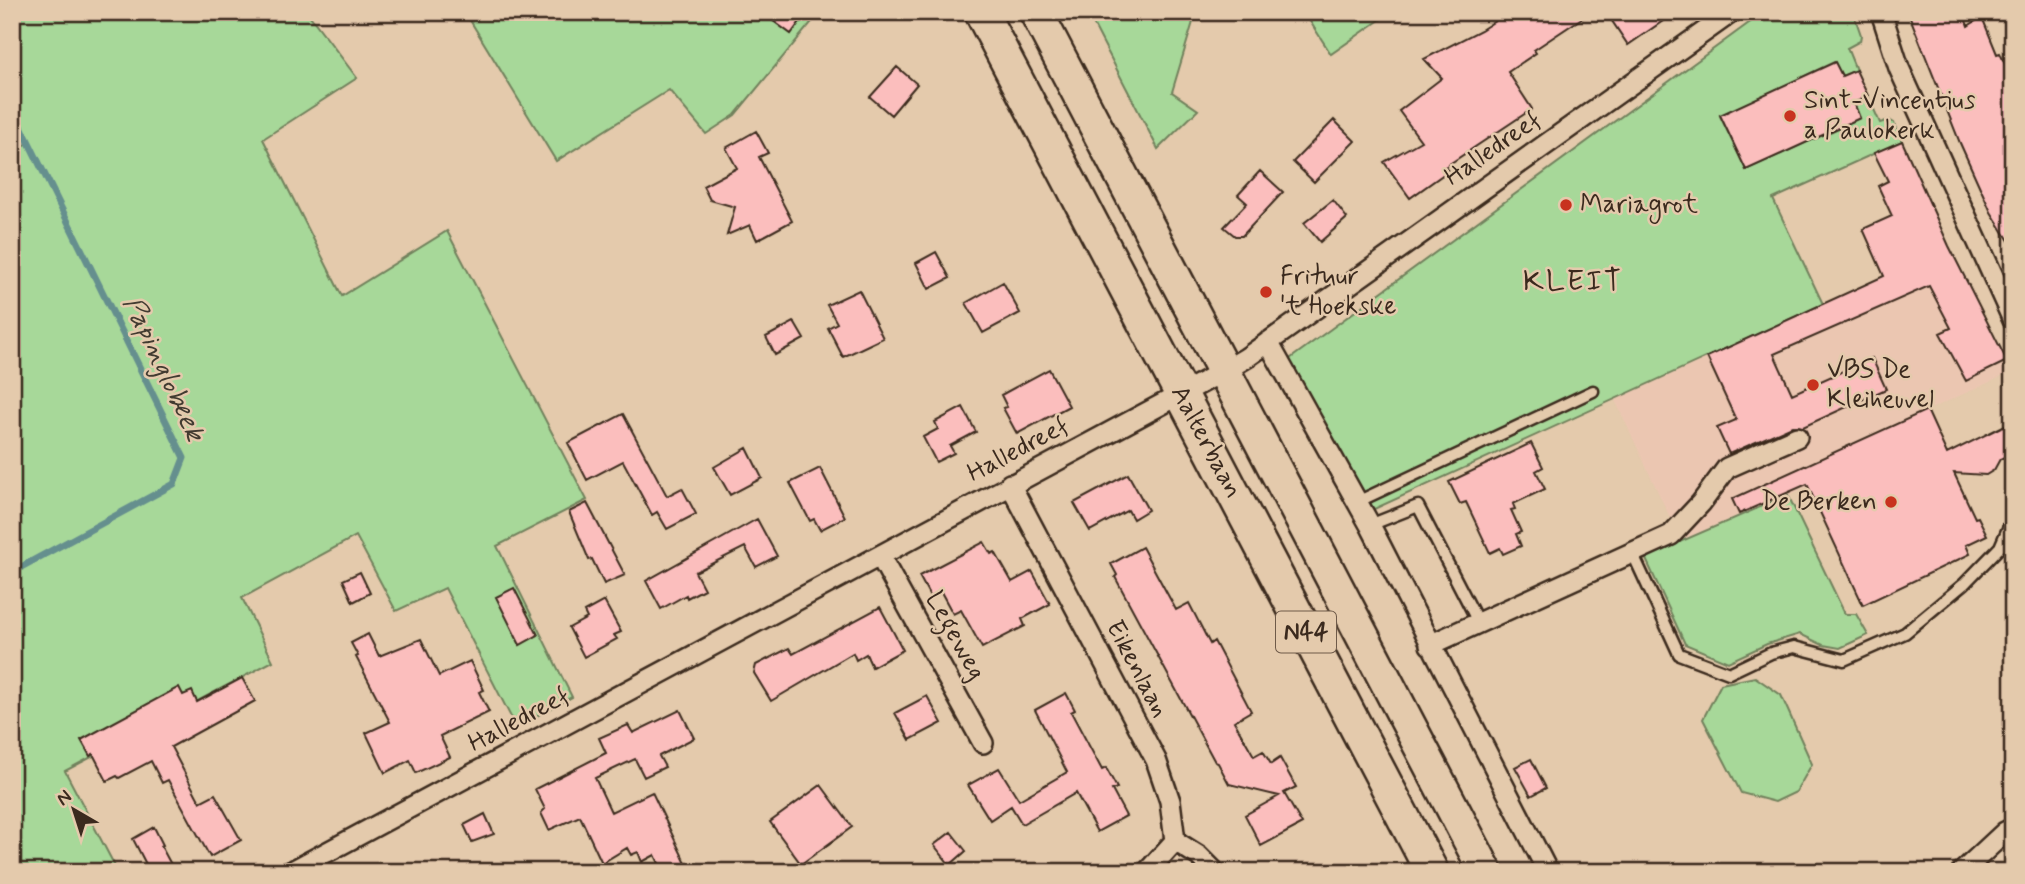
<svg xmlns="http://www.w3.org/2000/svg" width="2025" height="884" font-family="Mynerve,sans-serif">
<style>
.built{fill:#ebc6b1}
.green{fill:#a7d899;stroke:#71815c;stroke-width:2}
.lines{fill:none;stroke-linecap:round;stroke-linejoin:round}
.stream{stroke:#658f8e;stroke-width:7}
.building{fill:#fbbebd;stroke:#3b2a1e;stroke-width:2}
.service-casing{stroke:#3b2a1e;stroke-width:15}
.minor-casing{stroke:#3b2a1e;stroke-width:24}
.trunk-casing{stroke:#3b2a1e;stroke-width:37}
.service{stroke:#e4caac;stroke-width:10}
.minor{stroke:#e4caac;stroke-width:19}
.trunk{stroke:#e4caac;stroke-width:32}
.poi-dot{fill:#c8321e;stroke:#e4caac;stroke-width:2.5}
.labels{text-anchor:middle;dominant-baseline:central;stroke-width:5;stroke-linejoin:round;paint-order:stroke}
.shield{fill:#e4caac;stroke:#6e5a49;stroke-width:2}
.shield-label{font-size:24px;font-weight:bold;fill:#3b2a1e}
.poi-label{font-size:26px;fill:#3b2a1e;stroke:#e4caac;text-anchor:start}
.street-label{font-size:26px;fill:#3b2a1e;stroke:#e4caac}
.water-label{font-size:28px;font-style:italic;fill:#423b31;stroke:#e4caac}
.quarter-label{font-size:30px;letter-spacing:2px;fill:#3b2a1e;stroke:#e4caac}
</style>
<rect width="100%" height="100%" fill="#e4caac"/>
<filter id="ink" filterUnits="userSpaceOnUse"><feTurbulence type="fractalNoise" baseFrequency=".0143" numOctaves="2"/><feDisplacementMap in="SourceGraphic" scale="14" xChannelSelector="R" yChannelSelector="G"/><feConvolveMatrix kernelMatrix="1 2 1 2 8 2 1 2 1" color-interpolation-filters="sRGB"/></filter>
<g filter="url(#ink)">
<path class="built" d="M1949,246l63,126 -190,86 9,19 -150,64 -67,-143z"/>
<path class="green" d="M12,12h295l50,66 -94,61 79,157 105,-65 140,269 -90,46 75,151 -56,30 -71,-139 -49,23 -40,-75 -114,62 31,63 -208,110 53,101h-106v-720l18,-10 -18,-40z
M465,12h355l-85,103 -29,19 -37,-44 -113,71z
M1087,12h109l-24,80 26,18 -40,39z
M1304,12h72l5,7 -50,35z
M1764,12h89l8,23 -1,6 -13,7 9,22 -14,6 -8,-14 -114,54 26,54 114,-52 -6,-15 14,-7 12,27 9,-3 5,3 8,18 -129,58 50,105 -451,206 -85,-149z
M1788,495l57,119h11l12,21 -28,13 -17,-3 -23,-11 -33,10 -39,18 -43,-18 -40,-87z
M1755,677l26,18 31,69 -16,28 -21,10 -34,-9 -38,-74 18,-35z"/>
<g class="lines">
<path class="stream" d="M12,108l172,350 -10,26 -162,88"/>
</g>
<path class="building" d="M761,12h46l-16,22z
M1509,12h82l-57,38 2,3 -28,19 24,37 -87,58 3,4 -38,27 -26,-36 37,-21 -22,-30 43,-33 -18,-19 57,-29z
M1606,12h70l-48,33z
M1908,12h55l5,14 14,-9 15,37 3,-1 13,28v166l-22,-35 -31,-69z
M1835,62l7,14 14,-6 12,26 -14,7 6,15 -114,52 -26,-55z
M897,67l20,17 -26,31 -21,-18z
M1334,120l21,21 -41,41 -21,-20z
M756,131l12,22 -9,4 33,64 -35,19 -7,-15 -23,10 8,-28 -25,-7 -7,-14 34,-18 -11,-20z
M1902,141l47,105 58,115 -41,20 -26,-48 11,-5 -22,-42 -155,68 18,40 80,-36 14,31 -83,38 -11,-1 -63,28 -12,-26 19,-8 -29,-63 177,-81 -21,-47 29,-13 -14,-30 10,-5 -14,-28z
M1260,171l23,21 -41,44h-7l-11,-9 23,-24 -9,-8z
M1333,200l14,18 -27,24 -16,-19z
M936,252l14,26 -21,11 -13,-26z
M1003,282l17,31 -37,20 -17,-30z
M859,290l24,48 -40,19 -15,-29 9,-5 -10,-18z
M794,322l10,17 -29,16 -9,-18z
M1049,369l20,37 -52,28 -14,-26 4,-1 -6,-12z
M963,407l13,25 -26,14 4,7 -18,9 -13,-25 15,-8 -3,-7z
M1927,410l20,44 66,-33v32l-13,6 -6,11 -8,5 -32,-2 21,45 3,-1 9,18 -21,10 4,9 -107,51 -56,-121 -68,30 -7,-15z
M623,414l44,82 15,-8 14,26 -29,15 -10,-17 -5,3 -29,-54 -36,19 -19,-37z
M1531,443l12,24 -7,4 9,18 -32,15 2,5 -4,1 10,22 -5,2 5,12 -18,8 -3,-6 -10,5 -24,-51 -6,2 -11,-22z
M747,448l15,30 -32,17 -16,-28z
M820,468l25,49 -25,13 -6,-11 -4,2 -20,-38z
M1128,474l20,36 -15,9 -5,-9 -38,21 -16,-28z
M587,503l38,72 -21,9 -12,-25 -3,1 -20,-48z
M757,519l20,37 -21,11 -11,-20 -50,25 9,17 -17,9 -1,-3 -25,14 -15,-28z
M984,542l7,12 4,-2 17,30 20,-11 18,33 -28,15 3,7 -43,22 -21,-38 -8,4 -12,-22 -10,6 -12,-22z
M1142,547l34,63 13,-7 21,41 4,-3 37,70 -17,10 20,35 9,-5 8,13 9,-6 16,29 -12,6 18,31 -41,22 -16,-31 34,-19 -50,-12 -11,-21 -3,-1 -100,-185 2,-2 -6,-11z
M360,572l10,21 -17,9 -10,-22z
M514,588l24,47 -18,10 -24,-48z
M604,601l17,31 -7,3 3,4 -33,18 -15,-29 18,-10 -3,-6z
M880,607l23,43 -31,17 -6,-13 -10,6 -3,-7 -82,48 -17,-28 2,-8 33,-17 4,6z
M368,634l11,22 42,-17 18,37 31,-15 14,29 -5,2 10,20 -49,24 10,21 -34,16 -6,-13 -25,13 -19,-40 24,-11 -34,-65 2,-1 -7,-13z
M242,678l13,23 -84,46 29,55 15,-8 26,46 -31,17 -42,-77 -6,3 -11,-22 -32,17 -2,-2 -10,5 -14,-27 -3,2 -9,-16 98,-53 4,8 9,-4 5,11z
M1066,693l9,17 -4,2 31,58 4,-2 11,20 -5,2 14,26 -29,16 -21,-39 -54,31 -11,-18 -21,14 -22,-35 31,-17 20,32 48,-28 -32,-62z
M927,696l15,27 -32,17 -15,-27z
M680,710l14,28 -35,18 6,11 -21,10 -9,-18 -40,19 16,34 41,-20 38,80h-27l-8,-17 -13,7 -4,-10 -7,3 -4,-7 -25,15 -22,-47 -31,14 -8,-17 4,-4 -10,-20 71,-36 -7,-15 29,-13 5,8z
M1531,759l15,29 -15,8 -16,-29z
M821,785l31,42 -51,37 -31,-42z
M485,814l9,20 -22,8 -8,-17z
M154,827l9,18 -2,1 14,26h-25l-17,-33z
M951,832l15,19 -16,14 -16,-20z"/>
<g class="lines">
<g class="service-casing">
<path id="service" d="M1357,502l236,-111
M1370,525l48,-19 60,116
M1632,552l47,102 50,19 42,-20 23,-6 50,13 61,-27 59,-49 36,-37 13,-30"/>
</g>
<g class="minor-casing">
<path id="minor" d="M1881,12l18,56 114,252
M1268,342l102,183 178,347
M1010,484l146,276 14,41 5,40 24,15 16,16
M880,556l103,187
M1430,645l241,-110 30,-32 26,-35 70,-31
M290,872l934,-501 22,-13 486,-346
M1147,872l28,-31
M1962,872l43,-40 8,-4"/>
</g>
<g class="trunk-casing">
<path id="trunk" d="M981,12l451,860
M1036,12l450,860"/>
</g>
<use href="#service" class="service"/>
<use href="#minor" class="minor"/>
<use href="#trunk" class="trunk"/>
</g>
</g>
<g class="poi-dot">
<circle cx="1790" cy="116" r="7"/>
<circle cx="1566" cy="205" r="7"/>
<circle cx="1266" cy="292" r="7"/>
<circle cx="1813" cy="385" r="7"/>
<circle cx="1891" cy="502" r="7"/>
</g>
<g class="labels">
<rect class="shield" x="1276" y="611.5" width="60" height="41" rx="5"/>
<g class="shield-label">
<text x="1306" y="632">N44</text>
</g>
<g class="poi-label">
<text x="1804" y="101">Sint-Vincentius<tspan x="1804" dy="30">a Paulokerk</tspan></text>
<text x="1580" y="205">Mariagrot</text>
<text x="1280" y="277">Frituur<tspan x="1280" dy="30">'t Hoekske</tspan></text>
<text x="1827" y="370">VBS De<tspan x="1827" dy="30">Kleiheuvel</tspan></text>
<text x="1877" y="502" text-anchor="end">De Berken</text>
</g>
<g class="street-label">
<text transform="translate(1493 149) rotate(-35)">Halledreef</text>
<text transform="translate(1206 442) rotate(62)">Aalterbaan</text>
<text transform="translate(1018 450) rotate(-28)">Halledreef</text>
<text transform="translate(955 636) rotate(61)">Legeweg</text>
<text transform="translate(1137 669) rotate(62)">Eikenlaan</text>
<text transform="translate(519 720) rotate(-28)">Halledreef</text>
</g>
<g class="water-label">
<text transform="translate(163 369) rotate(65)">Papinglobeek</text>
</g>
<g class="quarter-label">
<text x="1573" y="281">KLEIT</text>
</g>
</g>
<rect width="2025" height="884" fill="none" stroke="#e4caac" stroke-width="42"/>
<rect x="21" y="21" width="1983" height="842" fill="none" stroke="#3b2a1e" stroke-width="2.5" filter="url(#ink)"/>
<g transform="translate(74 810) rotate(321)" stroke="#e4caac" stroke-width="5" paint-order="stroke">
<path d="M0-5L12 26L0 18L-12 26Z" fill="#3b2a1e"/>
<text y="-10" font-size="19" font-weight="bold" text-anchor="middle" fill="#3b2a1e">N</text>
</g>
</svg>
